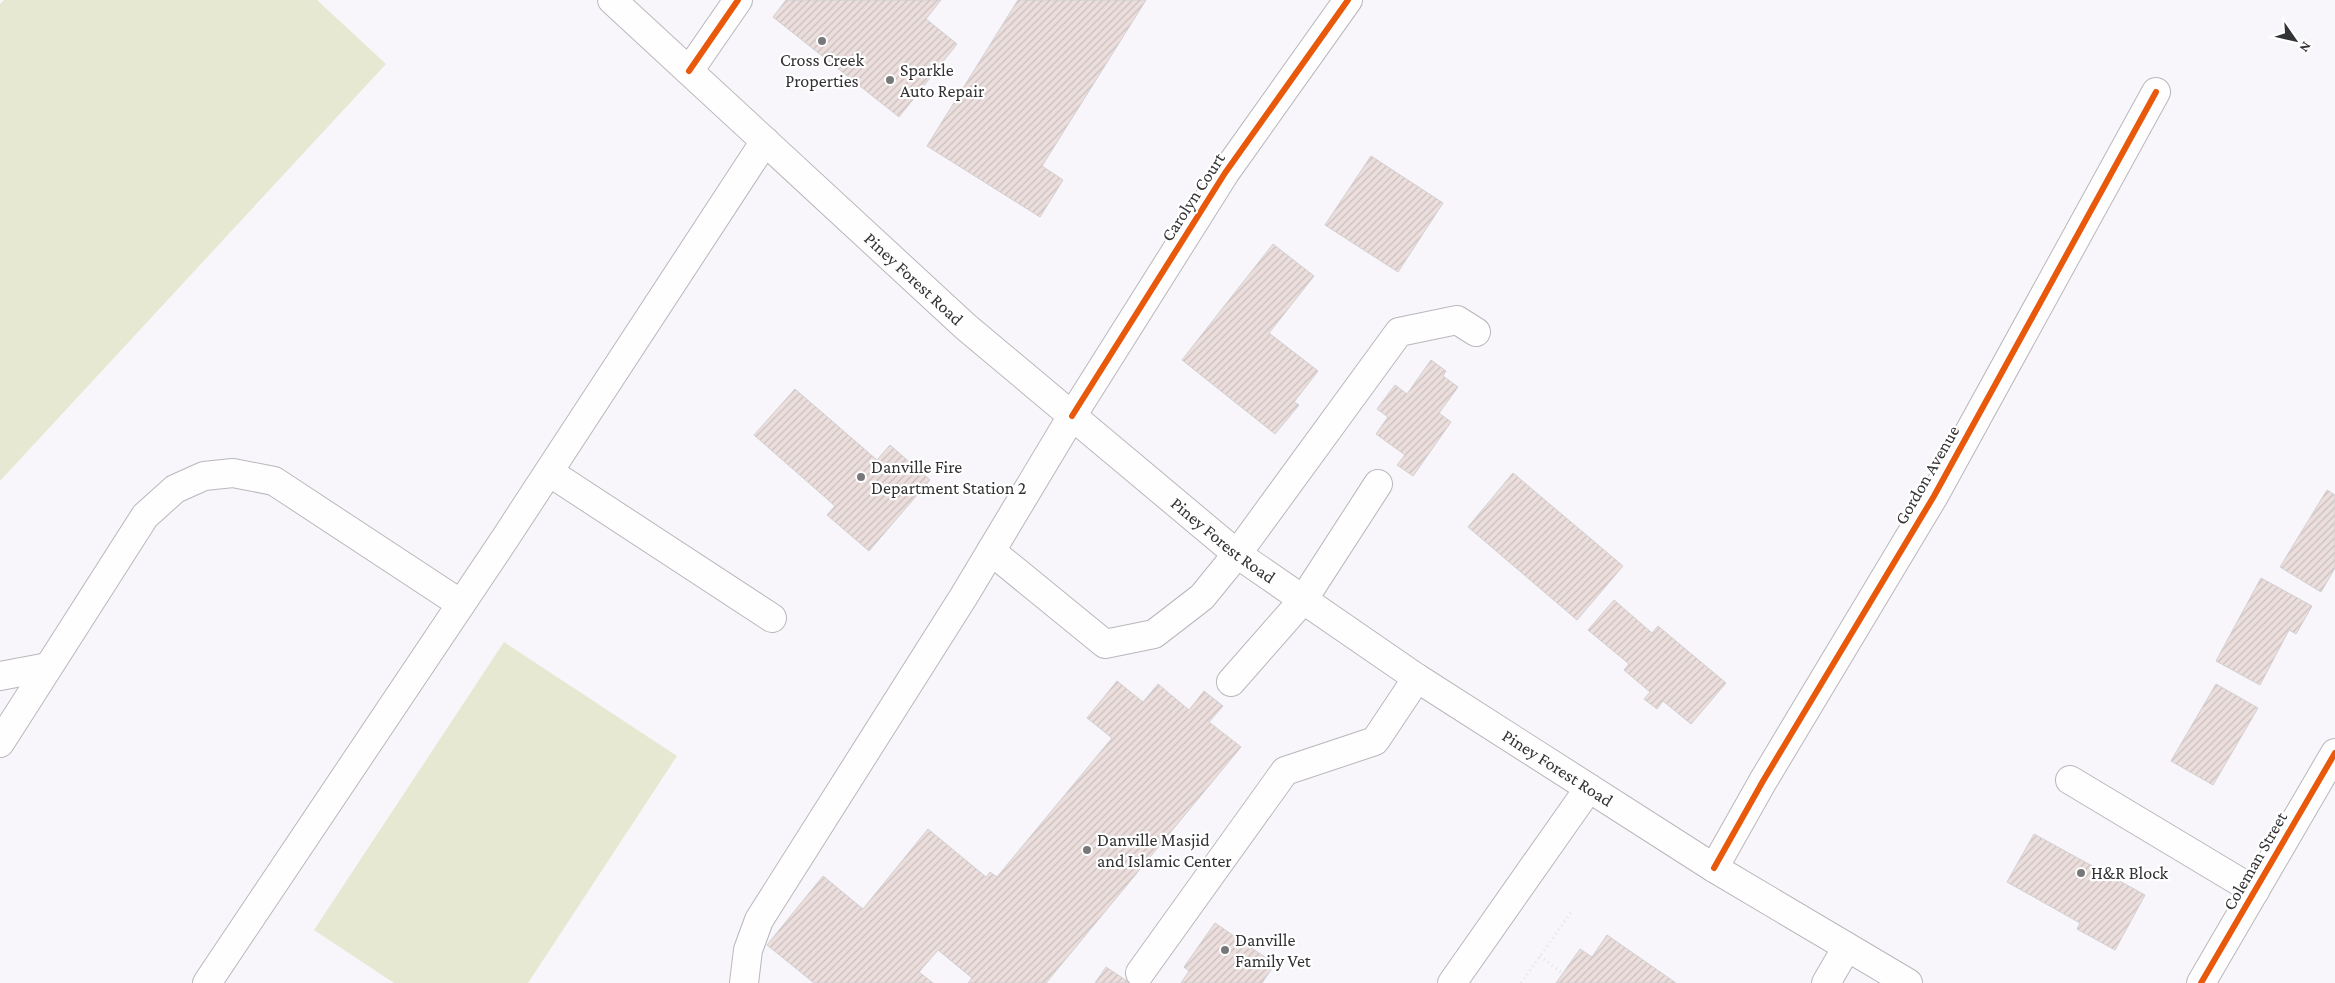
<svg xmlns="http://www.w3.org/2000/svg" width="2335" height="983" viewBox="0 0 2335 983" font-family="'Crimson Pro',serif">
	<defs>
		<pattern id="building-hatch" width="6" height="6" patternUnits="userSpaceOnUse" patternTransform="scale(1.25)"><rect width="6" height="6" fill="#ebdedd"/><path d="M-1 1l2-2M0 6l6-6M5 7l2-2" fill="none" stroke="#cabfbe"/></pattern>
	</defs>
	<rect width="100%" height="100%" fill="#f8f6fb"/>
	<g fill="#e6e8d2">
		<path d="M4 0H317L386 64 0 481V4Z"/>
		<path d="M504 642 677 756 528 983H394L314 930Z"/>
	</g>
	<g fill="url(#building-hatch)" stroke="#d2d0d1">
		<path d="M786 0H941L926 19 957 44 899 117 773 17Z"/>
		<path d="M1018 0H1146L1042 166 1063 180 1040 217 927 146Z"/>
		<path d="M1371 156 1443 203 1398 272 1325 225Z"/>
		<path d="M1273 244 1314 276 1269 333 1318 371 1294 402 1299 405 1275 434 1182 360Z"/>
		<path d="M1431 360 1446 371 1443 376 1458 387 1439 413 1451 422 1413 476 1397 465 1405 455 1376 434 1388 417 1377 409 1395 385 1407 394Z"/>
		<path d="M795 389 877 460 890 445 930 480 869 551 827 515 835 506 754 435Z"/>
		<path d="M1513 473 1623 566 1577 620 1468 527Z"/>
		<path d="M2327 490 2335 495V568L2321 592 2280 567Z"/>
		<path d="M2261 578 2312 606 2296 634 2289 630 2260 685 2216 661Z"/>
		<path d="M1614 600 1652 633 1658 626 1726 683 1691 724 1663 701 1657 709 1644 699 1650 692 1624 670 1629 664 1588 630Z"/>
		<path d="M1117 681 1143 702 1158 684 1189 710 1204 691 1223 706 1209 722 1241 747 1046 983H968L972 978 938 950 919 972 933 983H814L767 945 823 876 863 909 928 829 986 877 990 872 997 877 1112 738 1087 718Z"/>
		<path d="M2216 684 2258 708 2213 785 2171 761Z"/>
		<path d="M2034 834 2145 895 2115 950 2077 929 2080 923 2007 882Z"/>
		<path d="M1215 923 1275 964 1262 983H1181L1189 971 1184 967Z"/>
		<path d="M1607 935 1676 983H1556L1580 949 1592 957Z"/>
		<path d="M1106 967 1130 983H1095Z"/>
	</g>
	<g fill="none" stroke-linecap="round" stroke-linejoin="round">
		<g stroke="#b9b7bb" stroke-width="30">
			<g id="minor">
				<path d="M689 71 738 0"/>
				<path d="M549 472 772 618"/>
				<path d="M991 551 1105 644 1154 634 1202 597 1237 554 1399 332 1457 320 1476 332"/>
				<path d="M0 676 48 667"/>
				<path d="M1231 682 1303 600 1378 484"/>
				<path d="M0 743 145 516 175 489 204 476 233 473 274 481 461 604"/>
				<path d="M2070 780 2255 891"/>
				<path d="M1714 868 1763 781 1934 496 2156 92"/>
				<path d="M1140 973 1285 771 1375 741 1417 678"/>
				<path d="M207 983 506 537 765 141"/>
				<path d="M744 983 748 950 759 920 964 596 1072 416 1225 173 1348 0"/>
				<path d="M1452 983 1589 788"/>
				<path d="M1826 983 1847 947"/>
				<path d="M2201 983 2335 753"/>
			</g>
		</g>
		<g stroke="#b9b7bb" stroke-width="30">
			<g id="major">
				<path id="s1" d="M612 0 966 327 1237 554 1417 678 1714 868 1908 983"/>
			</g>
		</g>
		<g stroke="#e4e3e4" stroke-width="3" stroke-dasharray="1 4" stroke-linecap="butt">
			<path d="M1540 956 1562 973"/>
			<path d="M1521 983 1572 911"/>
		</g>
		<use href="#minor" stroke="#fefefe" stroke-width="28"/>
		<use href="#major" stroke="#fefefe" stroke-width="28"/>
		<g stroke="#fff" stroke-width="9">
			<g id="cycleway">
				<path d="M689 71 738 0"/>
				<path d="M1072 416 1225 173 1348 0"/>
				<path d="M1714 868 1763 781 1934 496 2156 92"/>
				<path d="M2201 983 2335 753"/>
			</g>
		</g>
		<use href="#cycleway" stroke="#e8590c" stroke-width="6"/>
	</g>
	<g fill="#78777a" stroke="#fff" stroke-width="2">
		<circle cx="822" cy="41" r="5"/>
		<circle cx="890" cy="80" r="5"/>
		<circle cx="861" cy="477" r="5"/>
		<circle cx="1087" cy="850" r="5"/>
		<circle cx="2081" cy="873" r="5"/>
		<circle cx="1225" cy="950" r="5"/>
	</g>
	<g text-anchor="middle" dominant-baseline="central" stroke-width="4.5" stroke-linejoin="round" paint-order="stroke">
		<g font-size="18" fill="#333235" stroke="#fff" text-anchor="start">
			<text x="822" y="60" text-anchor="middle">Cross Creek<tspan x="822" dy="21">Properties</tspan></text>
			<text x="900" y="70">Sparkle<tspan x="900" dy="21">Auto Repair</tspan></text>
			<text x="871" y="467">Danville Fire<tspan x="871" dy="21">Department Station 2</tspan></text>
			<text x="1097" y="840">Danville Masjid<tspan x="1097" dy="21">and Islamic Center</tspan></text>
			<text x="2091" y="873">H&amp;R Block</text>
			<text x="1235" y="940">Danville<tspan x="1235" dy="21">Family Vet</tspan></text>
		</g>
		<g font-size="18" fill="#333235" stroke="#fff">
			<text transform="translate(1193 197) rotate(-57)">Carolyn Court</text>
			<text stroke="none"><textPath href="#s1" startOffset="411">Piney Forest Road</textPath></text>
			<text transform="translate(1927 475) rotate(-60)">Gordon Avenue</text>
			<text stroke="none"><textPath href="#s1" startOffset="816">Piney Forest Road</textPath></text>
			<text stroke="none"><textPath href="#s1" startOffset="1221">Piney Forest Road</textPath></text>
			<text transform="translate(2255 861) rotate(-60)">Coleman Street</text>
		</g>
	</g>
	<g transform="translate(2295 40) rotate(124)" stroke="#ffffff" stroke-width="4" paint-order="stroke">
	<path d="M0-4L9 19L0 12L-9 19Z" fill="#333235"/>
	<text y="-8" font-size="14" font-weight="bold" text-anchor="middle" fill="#333235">N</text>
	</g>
</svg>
